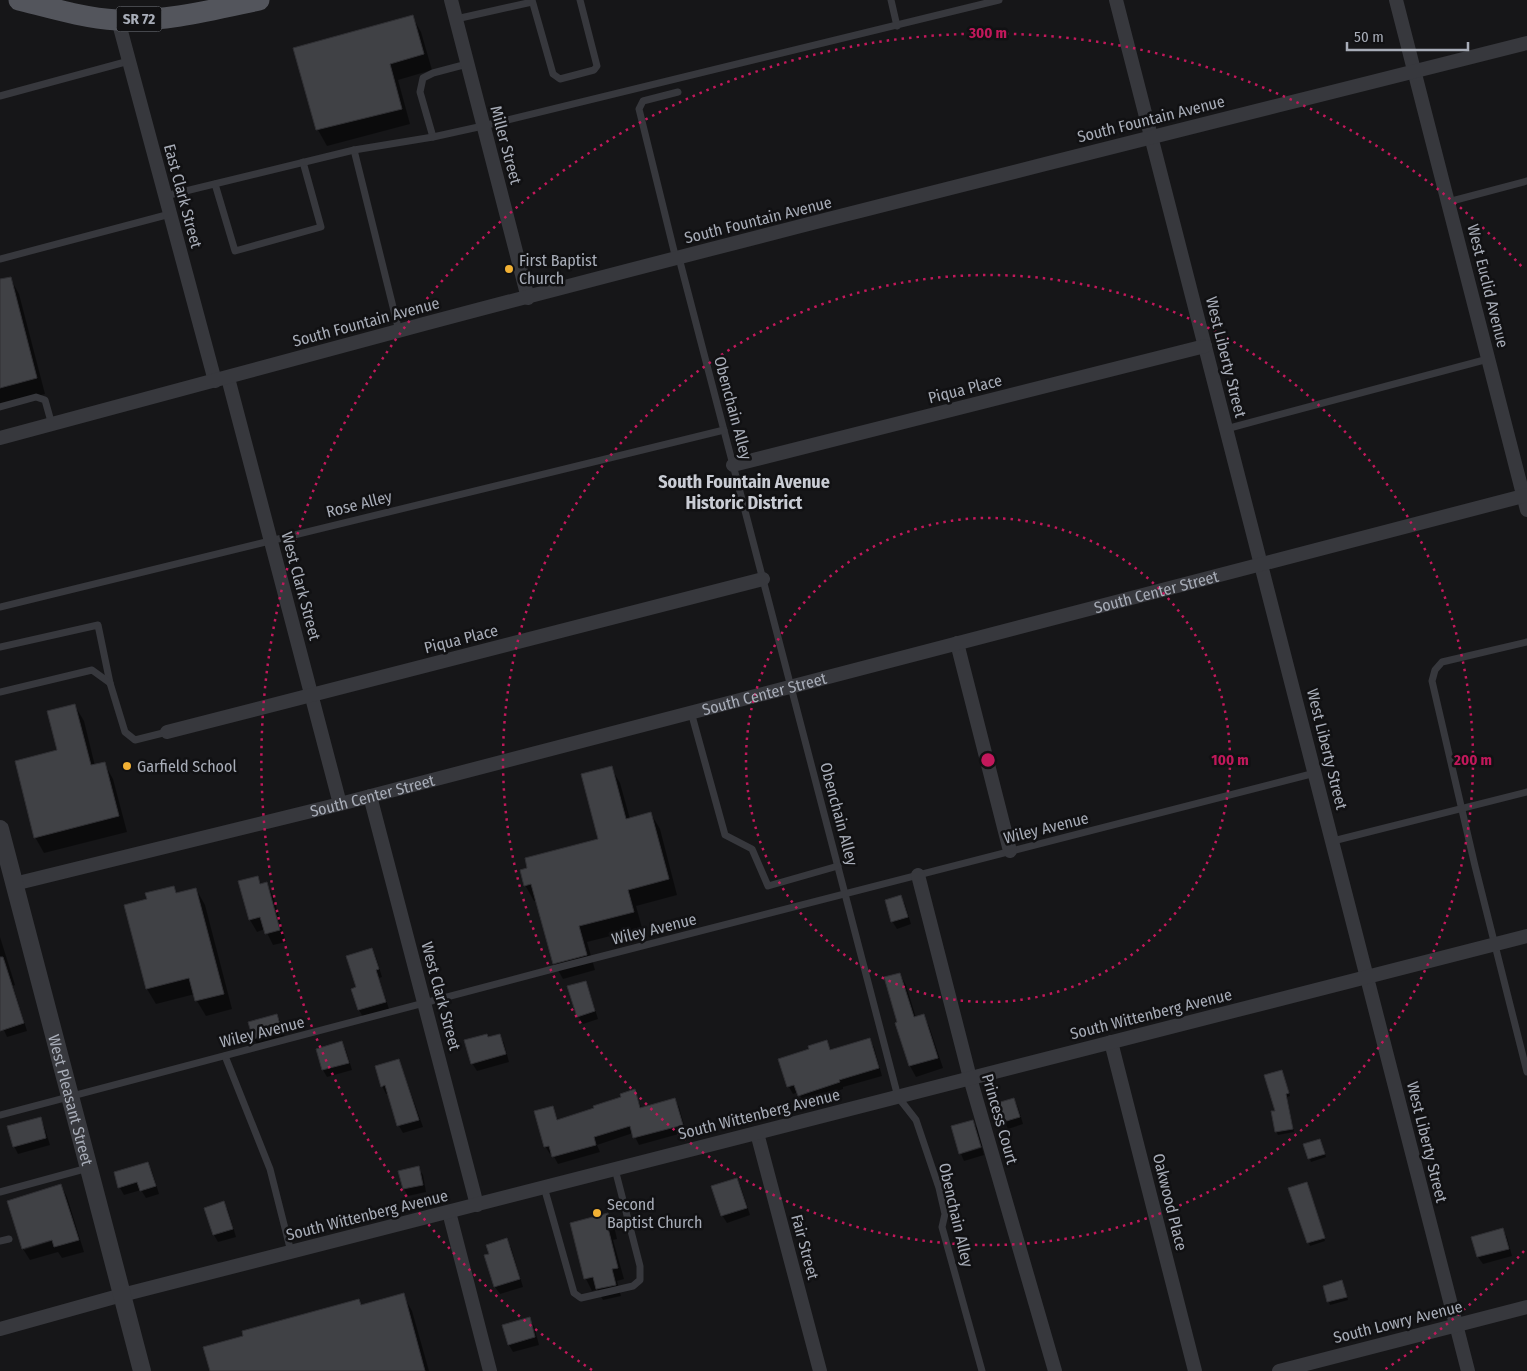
<svg xmlns="http://www.w3.org/2000/svg" width="1527" height="1371" viewBox="0 0 1527 1371" font-family="'Fira Sans Condensed',sans-serif">
	<rect width="100%" height="100%" fill="#161618"/>
	<g fill="#0007" fill-rule="evenodd">
		<path d="M412 16 421 32 432 70 398 80 410 124 327 146 318 130 295 49Z"/>
		<path d="M10 278 19 294 45 394 0 406V281Z"/>
		<path d="M75 706 84 721 95 766 104 763 113 779 127 832 44 853 35 837 58 751Z"/>
		<path d="M611 768 620 783 630 819 651 814 660 829 677 895 636 906 642 928 587 942 595 970 563 979 554 963 537 900 534 901 525 885 600 840Z"/>
		<path d="M257 877 262 885 266 883 273 895 286 942 273 945 265 929 257 932 250 920 239 882Z"/>
		<path d="M174 887 177 894 196 889 205 905 232 1009 206 1016 197 1001 195 994 156 1004 147 989 148 900Z"/>
		<path d="M901 897 905 904 911 924 897 929 892 921Z"/>
		<path d="M0 937 15 985 13 986 27 1031 7 1037 0 1021Z"/>
		<path d="M372 950 376 957 382 977 379 978 389 1009 363 1017 359 1010 353 990 358 988Z"/>
		<path d="M900 974 906 985 916 1018 923 1016 929 1026 943 1068 916 1077 910 1066 897 1024 899 1023Z"/>
		<path d="M585 982 589 990 598 1019 583 1024 578 1016Z"/>
		<path d="M277 1015 281 1022 285 1038 258 1046 254 1039Z"/>
		<path d="M500 1036 504 1043 509 1062 477 1071 472 1063Z"/>
		<path d="M870 1040 874 1047 882 1076 843 1087V1089L804 1103 798 1092 793 1094 789 1087 810 1050 827 1042 831 1051Z"/>
		<path d="M342 1043 346 1050 352 1070 327 1077 323 1070 317 1050Z"/>
		<path d="M398 1061 402 1068 423 1127 403 1133 399 1126 388 1093 386 1094 382 1086Z"/>
		<path d="M1283 1074 1290 1096 1287 1097 1294 1132 1278 1135 1276 1131V1112Z"/>
		<path d="M634 1091 642 1109 675 1100 679 1107 686 1132 639 1145 633 1133 597 1145 600 1152 558 1164 552 1153 550 1154 545 1146 552 1107 558 1120 596 1109Z"/>
		<path d="M1014 1099 1018 1107 1023 1124 1008 1129 1004 1121Z"/>
		<path d="M40 1119 44 1126 50 1145 18 1154 14 1146Z"/>
		<path d="M972 1121 977 1128 982 1146 960 1152Z"/>
		<path d="M1320 1140 1326 1157 1311 1162 1305 1145Z"/>
		<path d="M982 1148 984 1155 964 1161 961 1154Z"/>
		<path d="M147 1163 152 1171 159 1194 146 1198 141 1190 124 1195 120 1188 115 1173Z"/>
		<path d="M418 1168 423 1175 426 1192 408 1196 404 1189 400 1172Z"/>
		<path d="M737 1179 741 1187 750 1215 727 1223 722 1215Z"/>
		<path d="M61 1185 67 1197 84 1252 62 1258 58 1252 30 1260 23 1249 9 1201ZM57 1237 58 1239 24 1250V1247Z"/>
		<path d="M1308 1187 1325 1241 1310 1246 1301 1219Z"/>
		<path d="M224 1203 228 1210 236 1237 218 1242 214 1235Z"/>
		<path d="M607 1214 614 1226 617 1239 613 1240 624 1279 617 1281 621 1296 603 1300 597 1289 592 1291 586 1279 571 1223Z"/>
		<path d="M1503 1230 1507 1237 1512 1256 1483 1264 1478 1257 1473 1238Z"/>
		<path d="M506 1240 511 1247 523 1287 500 1294 495 1287 486 1256 490 1255Z"/>
		<path d="M1342 1282 1348 1300 1330 1305 1324 1287Z"/>
		<path d="M403 1295 412 1311 429 1371H211L362 1306Z"/>
		<path d="M529 1319 534 1326 539 1345 513 1352 509 1345 504 1326Z"/>
	</g>
	<g fill="#404145" stroke="#303034">
		<path d="M413 15 424 54 390 64 402 109 316 130 293 48Z"/>
		<path d="M11 277 37 378 0 388V279Z"/>
		<path d="M75 704 91 765 105 762 119 816 34 838 15 761 57 750 47 711Z"/>
		<path d="M612 766 626 819 651 812 669 879 628 890 634 912 579 926 587 955 553 964 531 884 524 886 520 870 527 868 525 858 598 839 581 774Z"/>
		<path d="M258 876 260 884 267 882 280 930 265 934 260 917 249 920 238 881Z"/>
		<path d="M174 886 176 893 196 888 224 994 195 1001 189 978 146 989 124 905 147 899 145 893Z"/>
		<path d="M901 895 908 917 891 922 885 900Z"/>
		<path d="M372 948 379 969 376 970 386 1002 358 1010 351 989 356 987 346 956Z"/>
		<path d="M0 957H3L24 1023 0 1031Z"/>
		<path d="M900 973 914 1017 924 1014 938 1058 909 1066 895 1023 897 1022 884 977Z"/>
		<path d="M586 981 595 1011 577 1017 567 986Z"/>
		<path d="M277 1014 282 1031 253 1039 248 1022Z"/>
		<path d="M487 1034 488 1037 500 1034 506 1054 471 1064 464 1040Z"/>
		<path d="M870 1038 879 1068 839 1080 840 1082 798 1096 794 1085 787 1087 778 1059 809 1049 808 1046 827 1040 830 1050Z"/>
		<path d="M342 1041 349 1063 322 1070 316 1049Z"/>
		<path d="M399 1059 419 1120 397 1126 385 1085 381 1087 375 1066Z"/>
		<path d="M1282 1070 1289 1093 1286 1094 1293 1129 1275 1132 1271 1111H1275L1264 1075Z"/>
		<path d="M635 1089 640 1108 675 1098 683 1125 633 1138 630 1126 594 1137 596 1145 552 1157 549 1146 544 1147 534 1111 553 1106 557 1120 594 1108 593 1106 621 1097 620 1094Z"/>
		<path d="M1014 1098 1020 1117 1003 1122 997 1103Z"/>
		<path d="M41 1117 46 1138 13 1147 7 1126Z"/>
		<path d="M973 1120 981 1147 959 1154 951 1126Z"/>
		<path d="M1320 1139 1325 1154 1308 1159 1303 1144Z"/>
		<path d="M148 1162 156 1186 140 1191 137 1182 118 1188 114 1172Z"/>
		<path d="M419 1166 423 1185 403 1189 398 1171Z"/>
		<path d="M737 1178 747 1208 721 1216 711 1186Z"/>
		<path d="M1307 1182 1325 1238 1307 1243 1288 1188Z"/>
		<path d="M61 1184 79 1240 54 1247 52 1240 22 1249 7 1201Z"/>
		<path d="M224 1201 233 1229 213 1235 204 1208Z"/>
		<path d="M608 1213 611 1227 608 1228 618 1268 612 1269 616 1285 596 1289 593 1277 584 1279 570 1223Z"/>
		<path d="M1503 1228 1509 1249 1477 1257 1471 1237Z"/>
		<path d="M507 1238 520 1279 494 1287 484 1255 489 1254 486 1245Z"/>
		<path d="M1342 1280 1347 1297 1327 1302 1323 1286Z"/>
		<path d="M404 1293 425 1371H210L203 1347 243 1336 242 1331 359 1299 361 1305Z"/>
		<path d="M530 1317 535 1337 508 1345 502 1325Z"/>
	</g>
	<g fill="none" stroke-linecap="round" stroke-linejoin="round">
		<g stroke="#37383d" stroke-width="7">
			<path d="M532 0 553 74 560 79 594 70 597 66 580 0"/>
			<path d="M891 0 897 26"/>
			<path d="M456 19 532 2"/>
			<path d="M0 96 129 61"/>
			<path d="M433 137 420 92 423 78 433 73 467 64"/>
			<path d="M354 150 399 331"/>
			<path d="M215 184 235 251 321 227 303 162"/>
			<path d="M165 196 354 150 433 137 483 126 999 0"/>
			<path d="M1448 202 1527 181"/>
			<path d="M679 258 898 1097 916 1120 939 1188 945 1214 942 1227 982 1371"/>
			<path d="M0 259 170 214"/>
			<path d="M676 259 639 109 643 101 678 92"/>
			<path d="M0 407 36 397 45 400 52 425"/>
			<path d="M1226 429 1488 359"/>
			<path d="M0 607 724 430"/>
			<path d="M1527 642 1442 662 1435 670 1432 681 1475 866 1527 1072"/>
			<path d="M0 647 98 625 110 683"/>
			<path d="M0 692 92 670 110 683 125 732 135 740 167 732"/>
			<path d="M691 712 725 835 752 849 768 886 838 866"/>
			<path d="M1333 841 1527 792"/>
			<path d="M225 1056 270 1169 291 1252"/>
			<path d="M0 1115 564 966 1315 773"/>
			<path d="M544 1187 574 1293 581 1298 633 1286 640 1280V1266L615 1169"/>
			<path d="M0 1192 88 1168"/>
			<path d="M0 1241 9 1239"/>
		</g>
		<g stroke="#37383d" stroke-width="14">
			<path d="M451 0 528 298"/>
			<path d="M1116 0 1468 1371"/>
			<path d="M1396 0 1527 510"/>
			<path d="M118 20 215 381"/>
			<path d="M228 378 340 804"/>
			<path d="M0 438C133 403 265 366 398 331 773 231 1150 138 1527 43"/>
			<path d="M733 465 1205 346"/>
			<path d="M957 643 1010 851"/>
			<path d="M167 732 763 579"/>
			<path d="M370 796 477 1205"/>
			<path d="M918 875 970 1078 1055 1371"/>
			<path id="s1" d="M14 884 340 804 1527 495"/>
			<path d="M1111 1042 1195 1371"/>
			<path d="M757 1133 820 1371"/>
			<path d="M449 1212 490 1371"/>
			<path d="M0 1329 122 1295 1527 936"/>
			<path d="M1279 1371 1527 1307"/>
		</g>
		<path stroke="#37383d" stroke-width="18" id="s2" d="M0 829 142 1371"/>
		<path stroke="#53555c" stroke-width="21" d="M19 0C51 8 84 18 117 20 166 22 212 10 259 0"/>
	</g>
	<g fill="none" stroke="#c2185b" stroke-width="2.5" stroke-dasharray="2.5 5">
		<circle cx="988" cy="760" r="242"/>
		<circle cx="988" cy="760" r="485"/>
		<path d="M1524 1251A727 727 0 0 1 1384 1370M592 1370A727 727 0 1 1 1524 269"/>
	</g>
	<g fill="#f2b134" stroke="#111113" stroke-width="2">
		<circle cx="509" cy="269" r="5"/>
		<circle cx="127" cy="766" r="5"/>
		<circle cx="597" cy="1213" r="5"/>
	</g>
	<g text-anchor="middle" dominant-baseline="central" stroke-width="5" stroke-linejoin="round" paint-order="stroke">
		<rect fill="#111113" stroke="#7b7e86" stroke-width="1" x="116.5" y="6.5" width="45" height="25" rx="4"/>
		<g font-size="15" font-weight="bold" fill="#a8adb8">
			<text x="139" y="19">SR 72</text>
		</g>
		<g font-size="16" fill="#a8adb8" stroke="#111113">
			<text transform="translate(1151 119) rotate(-14)">South Fountain Avenue</text>
			<text transform="translate(506 145) rotate(75)">Miller Street</text>
			<text transform="translate(183 196) rotate(75)">East Clark Street</text>
			<text transform="translate(758 220) rotate(-14)">South Fountain Avenue</text>
			<text transform="translate(1488 286) rotate(76)">West Euclid Avenue</text>
			<text transform="translate(366 322) rotate(-15)">South Fountain Avenue</text>
			<text transform="translate(1226 357) rotate(76)">West Liberty Street</text>
			<text transform="translate(965 389) rotate(-14)">Piqua Place</text>
			<text transform="translate(733 408) rotate(75)">Obenchain Alley</text>
			<text transform="translate(359 504) rotate(-14)">Rose Alley</text>
			<text transform="translate(301 586) rotate(75)">West Clark Street</text>
			<text stroke="none"><textPath href="#s1" startOffset="1179">South Center Street</textPath></text>
			<text transform="translate(461 639) rotate(-14)">Piqua Place</text>
			<text stroke="none"><textPath href="#s1" startOffset="774">South Center Street</textPath></text>
			<text transform="translate(1327 749) rotate(76)">West Liberty Street</text>
			<text stroke="none"><textPath href="#s1" startOffset="369">South Center Street</textPath></text>
			<text transform="translate(839 814) rotate(75)">Obenchain Alley</text>
			<text transform="translate(1046 828) rotate(-14)">Wiley Avenue</text>
			<text transform="translate(654 929) rotate(-14)">Wiley Avenue</text>
			<text transform="translate(441 996) rotate(75)">West Clark Street</text>
			<text transform="translate(1151 1014) rotate(-14)">South Wittenberg Avenue</text>
			<text transform="translate(262 1032) rotate(-14)">Wiley Avenue</text>
			<text stroke="none"><textPath href="#s2" startOffset="280">West Pleasant Street</textPath></text>
			<text transform="translate(759 1114) rotate(-14)">South Wittenberg Avenue</text>
			<text transform="translate(1000 1119) rotate(74)">Princess Court</text>
			<text transform="translate(1427 1142) rotate(76)">West Liberty Street</text>
			<text transform="translate(1170 1202) rotate(76)">Oakwood Place</text>
			<text transform="translate(367 1215) rotate(-14)">South Wittenberg Avenue</text>
			<text transform="translate(956 1215) rotate(77)">Obenchain Alley</text>
			<text transform="translate(805 1247) rotate(75)">Fair Street</text>
			<text transform="translate(1398 1322) rotate(-14)">South Lowry Avenue</text>
		</g>
		<g font-size="16" fill="#a8adb8" stroke="#111113" text-anchor="start">
			<text x="519" y="260">First Baptist<tspan x="519" dy="18">Church</tspan></text>
			<text x="137" y="766">Garfield School</text>
			<text x="607" y="1204">Second<tspan x="607" dy="18">Baptist Church</tspan></text>
		</g>
		<g font-size="18" font-weight="bold" fill="#c9ccd4" stroke="#111113">
			<text x="744" y="482">South Fountain Avenue<tspan x="744" dy="21">Historic District</tspan></text>
		</g>
	</g>
	<circle cx="988" cy="760" r="8" fill="#c2185b" stroke="#111113" stroke-width="2.5"/>
	<g font-size="15" text-anchor="middle" font-weight="bold" fill="#c2185b" stroke="#111113" stroke-width="5" stroke-linejoin="round" paint-order="stroke">
		<text x="988" y="38">300 m</text>
		<text x="1230" y="765">100 m</text>
		<text x="1473" y="765">200 m</text>
	</g>
	<path d="M1347 42v8h121v-8" fill="none" stroke="#a8adb8" stroke-width="2.5"/>
	<text x="1354" y="42" font-size="15" fill="#a8adb8" stroke="#111113" stroke-width="4" paint-order="stroke">50 m</text>
</svg>
